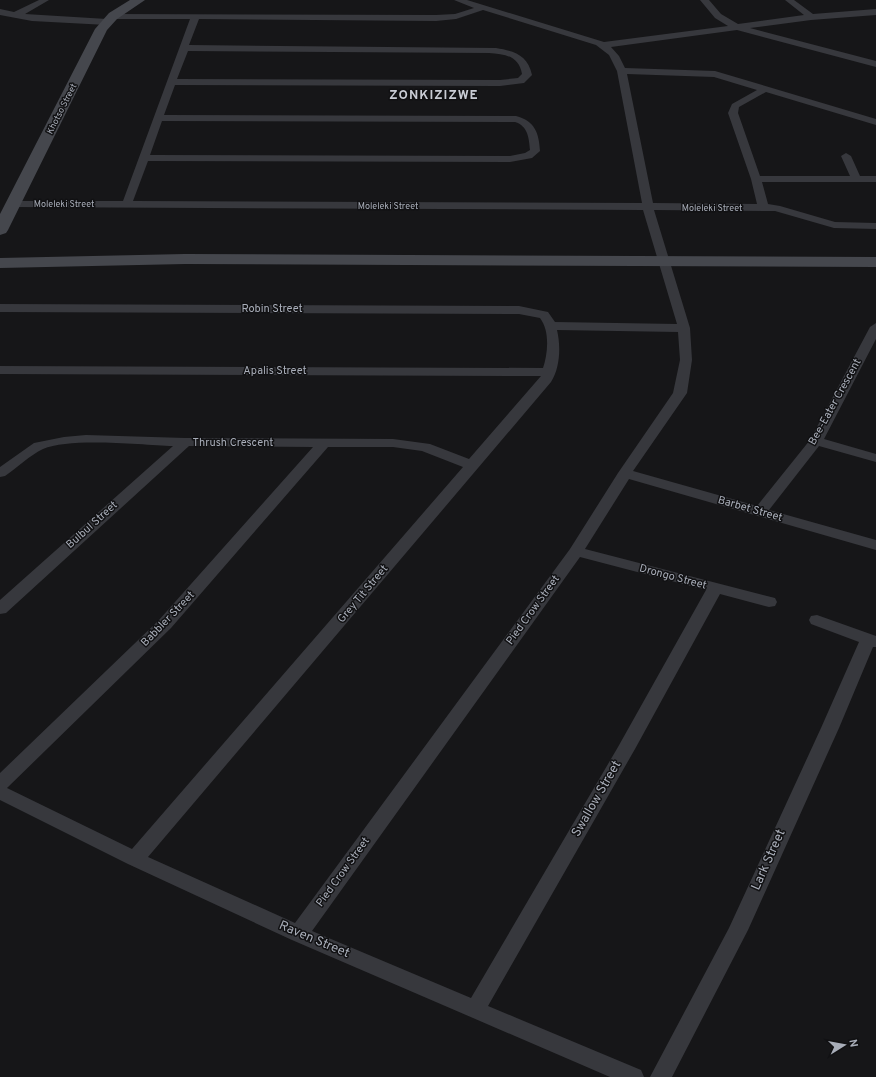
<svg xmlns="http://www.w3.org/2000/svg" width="876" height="1077" viewBox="0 0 876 1077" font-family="Overpass,sans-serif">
	<rect width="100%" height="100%" fill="#161618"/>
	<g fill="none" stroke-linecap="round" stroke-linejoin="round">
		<g fill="#37383d" fill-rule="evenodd">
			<path d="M39 0H49L25 14 107 19 111 22 107 25 32 21 0 15V9L14 12Z"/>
			<path d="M454 0H467L604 42 728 26 715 18 700 0H709L721 14 738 24 804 15 785 0H794L813 14 876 9V15L811 20 750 28 876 61V67L737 30 611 47 619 56 625 68 715 71 876 119V125L766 92 739 107 738 113 760 176H850L841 156 846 153 851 156 860 176H876V182H762L768 204 780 206 835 222 876 223V229L834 228 775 211 654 210 690 328 692 360 687 393 633 471 757 506 810 440 870 327 876 323V339L824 439 876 454V462L819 446 769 510 876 540V550L629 479 585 549 775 598 777 602 775 606 769 607 720 594 635 749 488 1006 641 1070 644 1077H610L292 940 128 864 0 800V773L159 620 313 447 189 446 6 613 0 614V600L173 446C142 445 70 437 43 449 30 455 17 468 5 476L0 477V467L34 443 64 437 86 435 185 438 393 439 430 444 469 459 541 376 0 374V366L543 368C548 353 550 331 540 318L519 314 0 312V304L519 306 548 312 555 322 677 324 643 210 13 207 8 204 13 201H123L190 19H113L109 16 110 14 436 15 455 14 474 8ZM483 10 596 45 609 55 617 71 642 203 133 201 148 161 510 162 532 158 540 151C539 133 535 121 516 116L164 115 175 85 500 86 524 83 532 75C528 55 514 51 496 48L189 45 199 19 436 21 456 19ZM188 51 489 53C505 54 519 56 522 74L518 78 500 80 177 79ZM627 74 714 77 757 90 732 104 728 113 751 179 757 204 653 203ZM162 121 515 122C528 126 529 138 530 150L525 153 510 156 150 155ZM557 330 678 332 680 360 673 393 618 473 570 549 295 923 148 857 551 382C560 368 561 347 557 330ZM328 447H393L422 451 463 467 132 849 7 788 171 628ZM580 557 706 590 618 747 471 998 312 931Z"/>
			<path d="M817 615 876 636V647H873L839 728 748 930 672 1077H650L729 928 821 728 859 642 811 624 809 620 811 616Z"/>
		</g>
		<g fill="#45474d" fill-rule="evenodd">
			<path d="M130 0H145L117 19 107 30 8 230 6 233 0 235V214L95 29 109 13Z"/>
			<path d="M185 254 876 257V267L185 264 0 268V258Z"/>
		</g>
	</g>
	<g text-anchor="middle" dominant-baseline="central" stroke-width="3" stroke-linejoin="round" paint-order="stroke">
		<g font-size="9" fill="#a8adb8" stroke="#111113">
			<text transform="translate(62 109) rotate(-63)">Khotso Street</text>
			<text x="64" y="204">Moleleki Street</text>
			<text x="388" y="206">Moleleki Street</text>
			<text x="712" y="208">Moleleki Street</text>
		</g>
		<g font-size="11" fill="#a8adb8" stroke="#111113">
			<text x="272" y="309">Robin Street</text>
			<text x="275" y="371">Apalis Street</text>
			<text transform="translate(835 402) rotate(-61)">Bee-Eater Crescent</text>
			<text x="233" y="443">Thrush Crescent</text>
			<text transform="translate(750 509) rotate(16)">Barbet Street</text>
			<text transform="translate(92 525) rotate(-42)">Bulbul Street</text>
			<text transform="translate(673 577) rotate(15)">Drongo Street</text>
			<text transform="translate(363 594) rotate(-50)">Grey Tit Street</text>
			<text transform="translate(533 610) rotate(-54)">Pied Crow Street</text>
			<text transform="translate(168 619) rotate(-46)">Babbler Street</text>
			<text transform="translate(343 872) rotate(-54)">Pied Crow Street</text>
		</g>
		<g font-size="13" font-weight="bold" letter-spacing="1" fill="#c9ccd4" stroke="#111113">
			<text x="434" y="96">ZONKIZIZWE</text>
		</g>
		<g font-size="13" fill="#a8adb8" stroke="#111113">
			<text transform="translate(597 799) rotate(-60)">Swallow Street</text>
			<text transform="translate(769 860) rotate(-66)">Lark Street</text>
			<text transform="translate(314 940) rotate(23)">Raven Street</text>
		</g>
	</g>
	<g transform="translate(844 1045) rotate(79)" stroke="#111113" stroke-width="3" paint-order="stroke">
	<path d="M0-3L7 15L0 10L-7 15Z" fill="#a8adb8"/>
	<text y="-6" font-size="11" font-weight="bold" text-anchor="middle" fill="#a8adb8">N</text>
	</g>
</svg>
